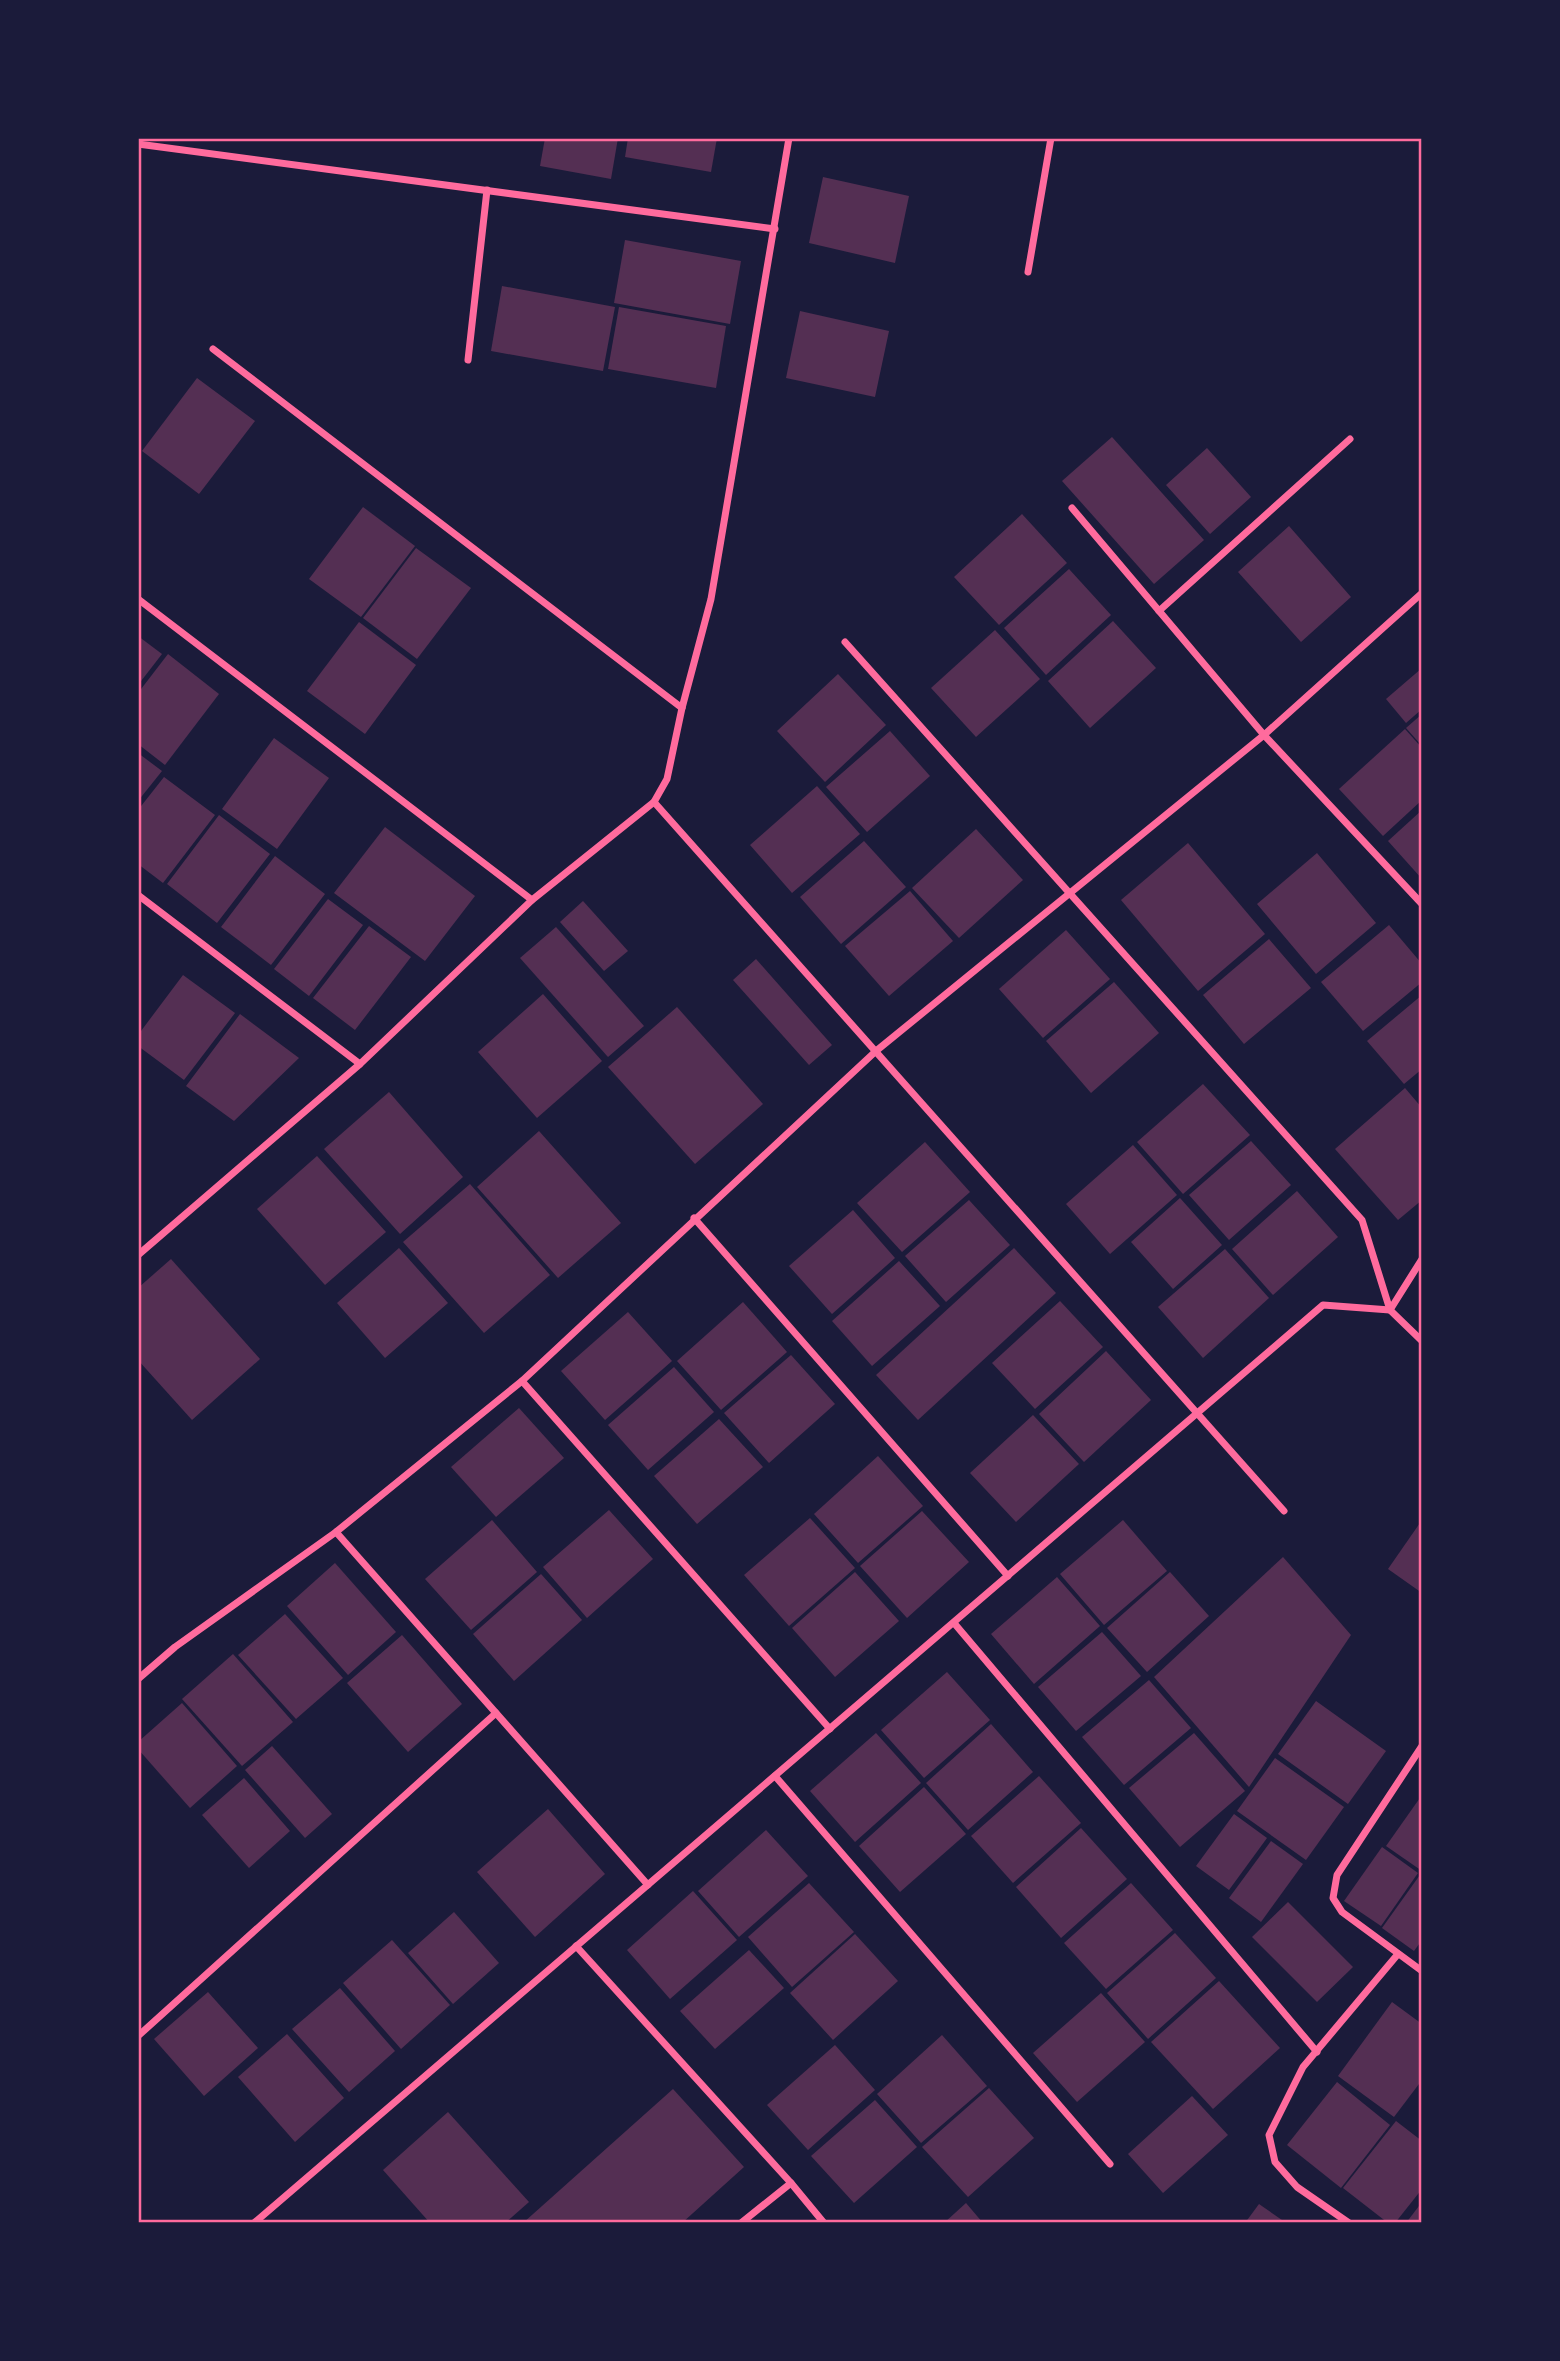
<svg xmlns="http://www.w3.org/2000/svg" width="1560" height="2361" viewBox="0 0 1560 2361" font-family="'PT Sans',sans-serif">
	<rect width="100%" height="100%" fill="#1b1b3a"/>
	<g fill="#542f53">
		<path d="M545 138H618L611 179 540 166Z"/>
		<path d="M628 138H717L711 172 625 157Z"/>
		<path d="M823 177 909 196 895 263 809 243Z"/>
		<path d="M625 240 741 261 730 324 614 303Z"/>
		<path d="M502 286 615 307 603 371 491 351Z"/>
		<path d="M619 307 726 326 716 388 608 369Z"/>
		<path d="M800 311 889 331 875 397 786 378Z"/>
		<path d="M197 378 255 421 199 494 142 451Z"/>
		<path d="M1112 437 1204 540 1154 584 1062 481Z"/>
		<path d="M1207 448 1251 497 1210 534 1166 485Z"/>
		<path d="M363 507 415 546 361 617 309 579Z"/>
		<path d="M1022 514 1067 563 999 625 954 577Z"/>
		<path d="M1289 526 1351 597 1301 642 1238 572Z"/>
		<path d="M416 548 471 588 417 659 363 618Z"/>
		<path d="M1069 569 1111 615 1046 675 1004 628Z"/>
		<path d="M1113 621 1156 668 1090 728 1048 681Z"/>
		<path d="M359 622 416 665 365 734 307 691Z"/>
		<path d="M995 630 1040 679 976 737 931 688Z"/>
		<path d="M138 636 162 654 138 685Z"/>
		<path d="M168 654 219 694 165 765 138 744V693Z"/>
		<path d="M1422 668V709L1406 723 1386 699Z"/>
		<path d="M838 674 886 725 825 782 777 731Z"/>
		<path d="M1422 714V746L1406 728Z"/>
		<path d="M1405 729 1422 748V800L1383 836 1339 789Z"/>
		<path d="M890 731 930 776 867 832 826 787Z"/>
		<path d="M274 738 329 778 277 849 222 809Z"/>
		<path d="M138 753 162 771 138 801Z"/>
		<path d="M164 777 215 815 163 883 138 864V810Z"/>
		<path d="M817 786 860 834 792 893 750 845Z"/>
		<path d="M1422 810V879L1388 841Z"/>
		<path d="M219 815 270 854 217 923 167 884Z"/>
		<path d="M385 827 475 896 425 961 334 893Z"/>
		<path d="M976 829 1023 880 959 938 912 888Z"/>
		<path d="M864 841 906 887 841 944 800 897Z"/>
		<path d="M1188 843 1265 934 1198 991 1121 900Z"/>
		<path d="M1317 853 1376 923 1316 974 1257 904Z"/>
		<path d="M275 856 325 894 271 965 221 927Z"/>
		<path d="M910 891 953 941 889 996 845 946Z"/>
		<path d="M328 899 363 925 309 996 274 969Z"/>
		<path d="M583 901 628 951 604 971 560 922Z"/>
		<path d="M1389 925 1422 964V982L1363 1031 1321 982Z"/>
		<path d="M369 926 411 957 355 1030 313 998Z"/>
		<path d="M556 927 644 1026 608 1057 520 958Z"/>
		<path d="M1066 930 1110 979 1043 1038 999 989Z"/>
		<path d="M1269 939 1311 988 1244 1044 1203 995Z"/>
		<path d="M756 959 832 1045 809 1065 733 980Z"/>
		<path d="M183 975 235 1013 184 1080 138 1046V1035Z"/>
		<path d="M1114 982 1159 1033 1091 1093 1046 1041Z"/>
		<path d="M543 994 602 1061 537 1118 478 1052Z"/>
		<path d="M1422 995V1069L1404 1084 1367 1041Z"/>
		<path d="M677 1007 763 1104 695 1164 608 1067Z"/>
		<path d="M240 1014 299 1058 234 1121 186 1086Z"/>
		<path d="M1203 1084 1250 1135 1183 1194 1137 1142Z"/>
		<path d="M1405 1088 1422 1108V1200L1398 1220 1335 1149Z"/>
		<path d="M389 1092 463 1177 400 1234 324 1149Z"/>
		<path d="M539 1131 621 1223 558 1278 477 1187Z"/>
		<path d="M1251 1141 1291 1185 1229 1240 1189 1195Z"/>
		<path d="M925 1142 970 1192 902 1252 857 1203Z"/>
		<path d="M1133 1145 1177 1195 1110 1254 1066 1204Z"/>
		<path d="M317 1156 386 1232 325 1285 257 1209Z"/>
		<path d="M470 1184 550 1275 484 1333 403 1242Z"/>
		<path d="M1297 1191 1338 1237 1273 1295 1232 1249Z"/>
		<path d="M1180 1198 1222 1245 1173 1289 1131 1242Z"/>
		<path d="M969 1200 1010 1245 946 1302 905 1256Z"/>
		<path d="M853 1210 895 1258 832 1314 789 1266Z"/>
		<path d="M399 1248 448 1303 385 1358 337 1303Z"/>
		<path d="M1014 1248 1056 1293 918 1420 876 1375Z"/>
		<path d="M1225 1249 1269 1298 1203 1358 1158 1307Z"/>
		<path d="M171 1259 260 1359 192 1420 138 1360V1288Z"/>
		<path d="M899 1261 940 1306 872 1366 832 1321Z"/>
		<path d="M1060 1301 1103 1347 1035 1409 992 1363Z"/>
		<path d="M743 1302 787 1352 721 1410 677 1361Z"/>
		<path d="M628 1312 672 1361 605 1420 561 1371Z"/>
		<path d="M1106 1351 1151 1400 1084 1462 1039 1414Z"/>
		<path d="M791 1355 835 1404 769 1463 724 1413Z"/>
		<path d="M674 1367 714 1412 648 1470 608 1425Z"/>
		<path d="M519 1408 564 1458 496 1517 451 1467Z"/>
		<path d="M1033 1415 1079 1464 1016 1522 970 1473Z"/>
		<path d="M719 1419 763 1467 697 1524 654 1476Z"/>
		<path d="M878 1456 923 1506 858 1563 814 1514Z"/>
		<path d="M609 1510 653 1559 587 1618 543 1567Z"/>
		<path d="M922 1511 969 1562 907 1618 860 1566Z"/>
		<path d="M810 1518 855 1568 789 1626 744 1575Z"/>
		<path d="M492 1520 537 1572 471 1630 425 1579Z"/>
		<path d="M1123 1520 1167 1571 1104 1625 1060 1574Z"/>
		<path d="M1422 1520V1593L1388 1569Z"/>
		<path d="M1283 1557 1351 1635 1249 1787 1154 1677Z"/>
		<path d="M335 1563 396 1632 348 1675 287 1606Z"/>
		<path d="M855 1572 899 1621 835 1677 792 1628Z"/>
		<path d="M1170 1572 1209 1616 1147 1672 1107 1628Z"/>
		<path d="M541 1574 582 1620 514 1681 473 1634Z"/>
		<path d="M1057 1577 1100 1626 1034 1684 991 1634Z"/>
		<path d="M285 1614 343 1678 296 1719 238 1655Z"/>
		<path d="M1102 1632 1141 1676 1076 1731 1038 1687Z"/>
		<path d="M402 1635 462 1704 408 1752 347 1683Z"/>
		<path d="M233 1654 293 1722 242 1766 182 1699Z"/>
		<path d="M947 1672 990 1720 924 1778 881 1730Z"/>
		<path d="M1149 1680 1191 1728 1124 1785 1082 1737Z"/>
		<path d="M1316 1701 1386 1751 1348 1804 1278 1754Z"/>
		<path d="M182 1703 237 1766 190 1808 138 1749V1742Z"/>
		<path d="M991 1724 1033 1772 968 1830 926 1783Z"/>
		<path d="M876 1733 921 1783 855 1842 810 1791Z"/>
		<path d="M1194 1733 1245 1791 1180 1847 1129 1788Z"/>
		<path d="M272 1746 332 1814 305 1838 245 1770Z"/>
		<path d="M1275 1758 1344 1807 1306 1860 1237 1811Z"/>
		<path d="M1039 1776 1081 1823 1013 1883 971 1836Z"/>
		<path d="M244 1778 290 1831 249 1868 202 1815Z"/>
		<path d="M924 1787 966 1834 900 1892 859 1846Z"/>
		<path d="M1422 1795V1871L1386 1846Z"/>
		<path d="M548 1809 605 1874 535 1937 477 1872Z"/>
		<path d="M1234 1814 1267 1838 1229 1890 1196 1866Z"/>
		<path d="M1081 1828 1127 1879 1061 1938 1016 1887Z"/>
		<path d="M766 1830 808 1876 739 1937 698 1891Z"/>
		<path d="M1271 1841 1303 1864 1261 1922 1229 1898Z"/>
		<path d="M1382 1847 1418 1873 1381 1926 1344 1901Z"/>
		<path d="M1422 1872V1940L1414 1951 1382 1928Z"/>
		<path d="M809 1883 854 1932 792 1987 748 1937Z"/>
		<path d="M1131 1883 1173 1930 1106 1989 1064 1943Z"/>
		<path d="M693 1891 737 1940 670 1999 627 1950Z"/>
		<path d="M1288 1902 1353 1967 1317 2002 1252 1937Z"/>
		<path d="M454 1912 499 1963 453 2004 408 1953Z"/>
		<path d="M1175 1933 1216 1978 1148 2039 1107 1993Z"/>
		<path d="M855 1934 898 1981 833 2040 790 1993Z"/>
		<path d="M392 1940 450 2005 401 2049 343 1983Z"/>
		<path d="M749 1950 784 1988 715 2049 680 2011Z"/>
		<path d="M1219 1981 1280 2048 1213 2109 1151 2042Z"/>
		<path d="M340 1988 395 2051 349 2092 292 2029Z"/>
		<path d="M208 1992 258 2048 204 2096 154 2039Z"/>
		<path d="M1101 1993 1145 2042 1077 2102 1033 2053Z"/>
		<path d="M1392 2002 1422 2024V2080L1394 2117 1338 2076Z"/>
		<path d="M287 2034 344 2098 295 2142 238 2077Z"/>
		<path d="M942 2035 987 2086 921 2143 877 2094Z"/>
		<path d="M835 2045 875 2090 808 2150 767 2105Z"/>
		<path d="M1337 2082 1390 2125 1341 2188 1287 2145Z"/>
		<path d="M989 2088 1034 2138 968 2197 922 2147Z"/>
		<path d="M673 2089 744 2167 682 2223H523Z"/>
		<path d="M1192 2096 1228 2135 1163 2193 1128 2154Z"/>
		<path d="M875 2100 917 2147 854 2203 811 2156Z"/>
		<path d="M448 2112 529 2202 505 2223H430L383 2170Z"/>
		<path d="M1396 2121 1422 2141V2189L1395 2223H1388L1343 2188Z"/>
		<path d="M1422 2202V2223H1406Z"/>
		<path d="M966 2203 983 2223H944Z"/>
		<path d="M1259 2204 1282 2220 1280 2223H1245Z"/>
	</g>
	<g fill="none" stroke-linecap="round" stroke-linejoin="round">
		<g stroke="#ff6b9d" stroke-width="7">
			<path d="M138 144 775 229"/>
			<path d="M1028 272 1051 138"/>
			<path d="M213 349 682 708"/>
			<path d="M468 360 487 190"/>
			<path d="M1072 508 1264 735 1422 904"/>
			<path d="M138 599 532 900"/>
			<path d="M1159 611 1350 439"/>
			<path d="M845 642 1362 1220 1390 1310"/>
			<path d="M654 802 1284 1511"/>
			<path d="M138 895 360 1064"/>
			<path d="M694 1218 1008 1576"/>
			<path d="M138 1255 360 1064 532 900 654 802 667 779 682 708 711 599 789 138"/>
			<path d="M1390 1310 1422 1259"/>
			<path d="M522 1381 830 1729"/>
			<path d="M336 1532 648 1885"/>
			<path d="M954 1623 1317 2052"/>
			<path d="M138 1679 175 1647 336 1532 522 1381 876 1051 1264 735 1422 593"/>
			<path d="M1422 1746 1337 1875 1333 1898 1342 1912 1422 1971"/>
			<path d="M775 1776 1110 2164"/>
			<path d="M576 1946 791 2183 741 2223"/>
			<path d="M138 2036 496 1713"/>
			<path d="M791 2183 824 2223"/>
			<path d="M254 2223 1323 1305 1390 1310 1422 1341"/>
			<path d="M1349 2223 1297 2187 1275 2162 1269 2135 1303 2067 1398 1954"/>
		</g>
	</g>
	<rect width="1560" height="2361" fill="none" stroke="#1b1b3a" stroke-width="280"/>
	<rect x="140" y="140" width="1280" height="2081" fill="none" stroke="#ff6b9d" stroke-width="2.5"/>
</svg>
